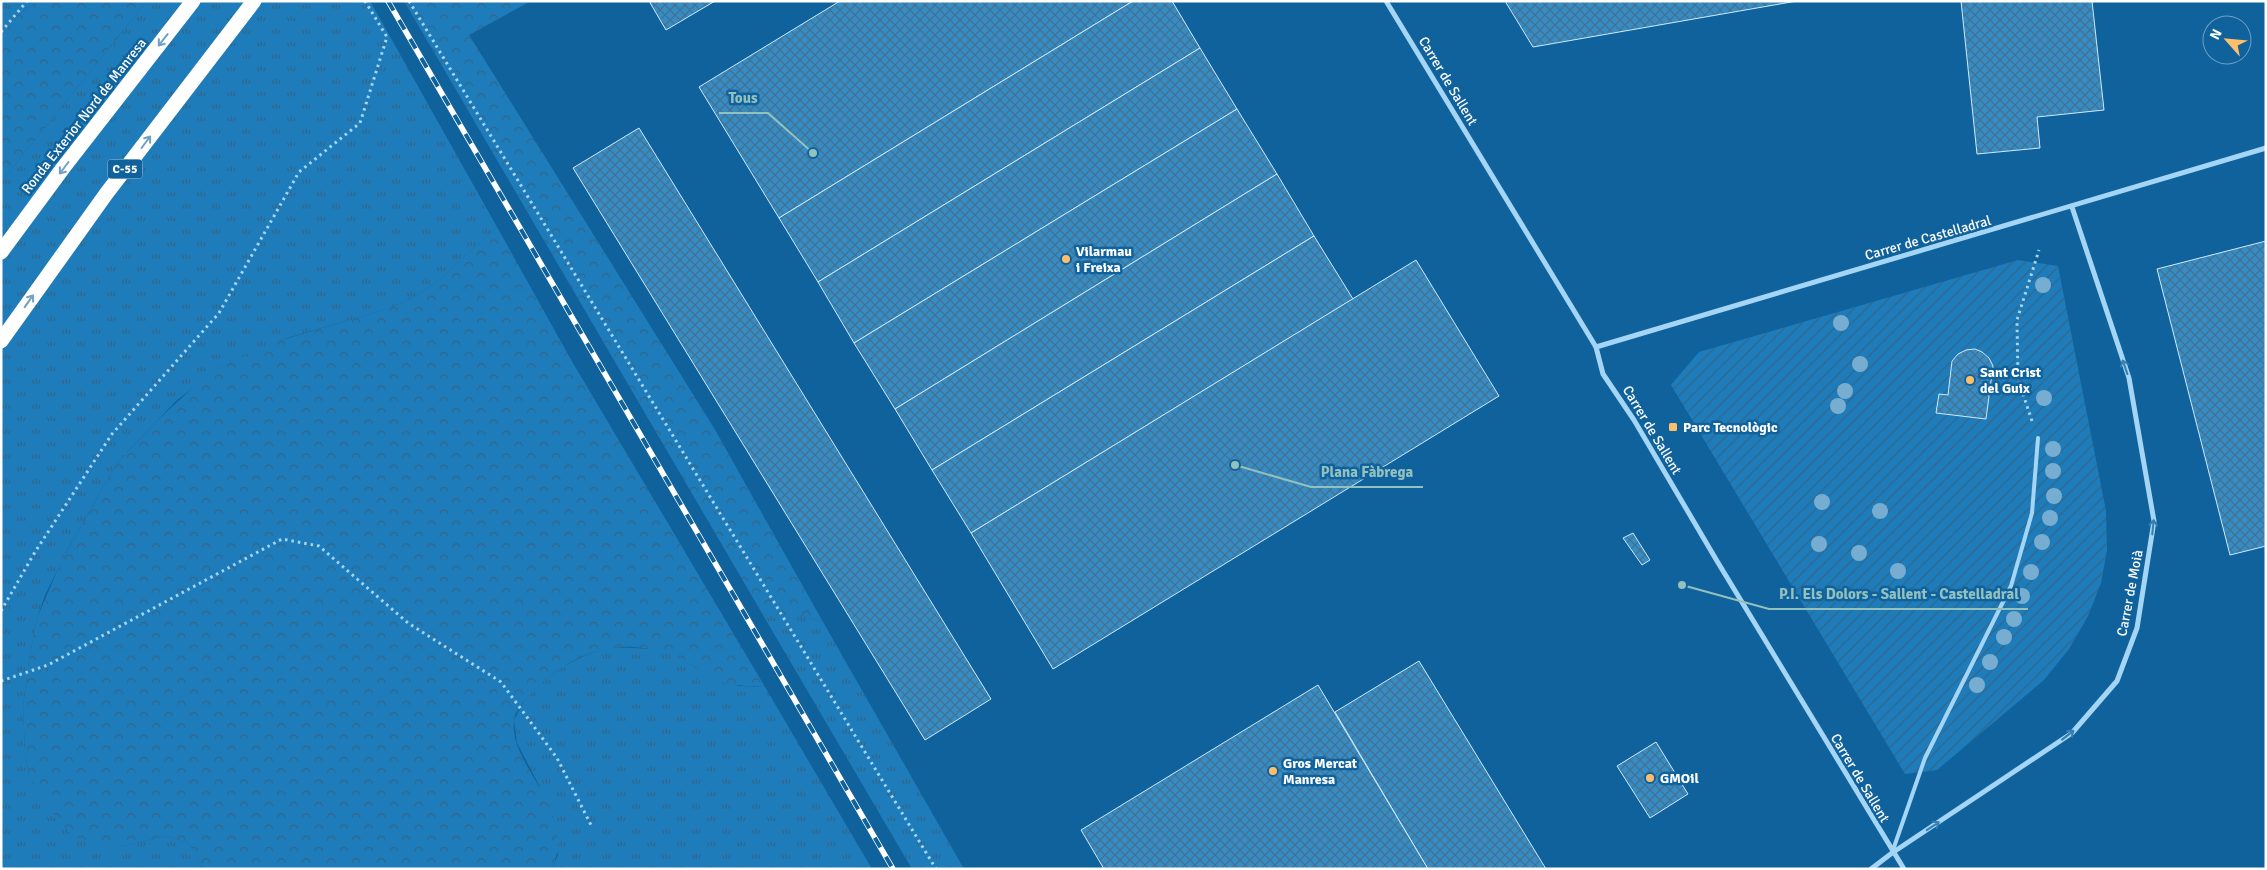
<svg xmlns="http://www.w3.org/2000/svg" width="2267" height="870" viewBox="0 0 2267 870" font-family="Signika,sans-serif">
	<defs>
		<pattern id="grass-tufts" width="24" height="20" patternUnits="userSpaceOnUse" patternTransform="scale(1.25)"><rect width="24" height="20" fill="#1e7cba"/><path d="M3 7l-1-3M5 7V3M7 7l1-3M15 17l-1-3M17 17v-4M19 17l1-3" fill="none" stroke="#368"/></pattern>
		<pattern id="forest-crowns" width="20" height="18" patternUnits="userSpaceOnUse" patternTransform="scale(1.25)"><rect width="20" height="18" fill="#1e7cba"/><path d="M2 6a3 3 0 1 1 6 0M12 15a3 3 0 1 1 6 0" fill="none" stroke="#368"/></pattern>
		<pattern id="garden-furrows" width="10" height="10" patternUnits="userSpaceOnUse" patternTransform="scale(1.25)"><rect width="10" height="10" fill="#1e7cba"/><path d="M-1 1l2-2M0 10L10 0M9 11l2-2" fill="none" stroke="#368"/></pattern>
		<pattern id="building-cross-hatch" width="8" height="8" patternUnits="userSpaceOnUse" patternTransform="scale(1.25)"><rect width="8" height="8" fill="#388cc4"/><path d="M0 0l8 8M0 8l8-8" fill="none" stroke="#407294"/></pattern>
	</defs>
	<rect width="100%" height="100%" fill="#10629d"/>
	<g fill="url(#grass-tufts)">
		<path d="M1 1H39L1 26Z"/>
		<path d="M147 1H370L497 227 441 278 422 292 401 303 380 311 287 338 221 367 177 400 117 463 67 551 45 595 37 618 30 654 23 706 25 752 29 776 119 847 166 836 188 842 205 869H1V182Z"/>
		<path d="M763 615H800L823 622 964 869H912Z"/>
		<path d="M608 647 656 649 678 657 716 680 740 686 765 687 872 869H552L558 855 539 785 517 743 514 720 526 698 543 681 562 667 584 656Z"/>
	</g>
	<g fill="url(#forest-crowns)">
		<path d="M39 1H147L1 182V26Z"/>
		<path d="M404 1H531L469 35 714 428 823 622 800 615H763Z"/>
		<path d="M497 227 570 358 765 687C748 686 731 686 716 680 708 677 700 671 693 666 674 655 655 648 633 647 605 645 578 656 555 672 543 681 517 704 514 720 508 767 579 809 552 869H205L188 842 166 836 119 847 94 846 73 836 58 820 29 776 25 752 23 706 30 654 37 618 61 562 117 463 159 419 199 382 221 367 275 342 380 311 401 303 422 292 441 278Z"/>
	</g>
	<path fill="url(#garden-furrows)" d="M2018 260 2058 266 2106 511 2107 550 2101 583 2088 616 2069 649 2044 680 1937 770 1905 774 1671 385 1699 352Z"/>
	<g fill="url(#building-cross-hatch)" stroke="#cdebfe">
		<path d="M649 1H715L666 30Z"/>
		<path d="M840 1H1133L779 218 699 87Z"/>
		<path d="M1133 1H1172L1200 48 818 282 779 218Z"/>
		<path d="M1505 1H1797L1533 47Z"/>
		<path d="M1961 1H2092L2104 110 2037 117 2040 148 1977 154Z"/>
		<path d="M1200 48 1237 109 854 343 818 282Z"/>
		<path d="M1237 109 1277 174 895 409 854 343Z"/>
		<path d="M639 128 991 699 925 740 573 168Z"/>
		<path d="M1277 174 1314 236 932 470 895 409Z"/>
		<path d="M1314 236 1353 299 971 533 932 470Z"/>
		<path d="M2266 241V546L2230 555 2157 269Z"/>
		<path d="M1416 260 1499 396 1053 669 971 533Z"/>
		<path d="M1975 349 1982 352 1989 358 1993 366 1986 419 1936 413 1939 394 1948 395 1952 361 1958 354 1966 350Z"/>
		<path d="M1633 533 1650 560 1642 565 1623 538Z"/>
		<path d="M1419 661 1546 869H1428L1335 712Z"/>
		<path d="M1318 685 1428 869H1104L1081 830Z"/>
		<path d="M1656 742 1688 794 1650 818 1617 766Z"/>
	</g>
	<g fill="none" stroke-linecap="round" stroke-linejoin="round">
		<g stroke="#a5d5f5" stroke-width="3" stroke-dasharray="2.5 4" stroke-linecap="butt">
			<path d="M409 1 936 869"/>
			<path d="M1 32 27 1"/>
			<path d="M2032 421 2018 379 2017 320 2039 250"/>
			<path d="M1 611 35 552 112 434 219 313 299 172 360 123 387 37 365 1"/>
			<path d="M1 681 48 665 282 539 319 546 408 623 501 682 557 758 591 825"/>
		</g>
		<path stroke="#a5d5f5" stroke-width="4" d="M1893 850 1925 758 2011 586 2032 513 2038 438"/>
		<g stroke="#a5d5f5" stroke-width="5">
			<path d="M1386 1 1596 347 1603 374 1634 420 1717 561 1904 869"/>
			<path d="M1596 347 2266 148"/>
			<path d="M1871 869 1892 853 2072 733 2117 681 2137 628 2154 521 2129 378 2072 207"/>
		</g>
		<g stroke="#fff" stroke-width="15">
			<path d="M1 252 63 168 193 1"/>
			<path d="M1 341 106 194 254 1"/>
		</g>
		<g stroke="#fff" stroke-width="5.5">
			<path id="rail" d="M388 1 893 869"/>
		</g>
		<use href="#rail" stroke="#10629d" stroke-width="4" stroke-dasharray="11" stroke-linecap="butt"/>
	</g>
	<g fill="#78add2">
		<circle cx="2043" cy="285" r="8"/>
		<circle cx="1841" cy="323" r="8"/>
		<circle cx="1860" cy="364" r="8"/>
		<circle cx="1845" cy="391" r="8"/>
		<circle cx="2044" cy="398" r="8"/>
		<circle cx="1838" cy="406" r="8"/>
		<circle cx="2053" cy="449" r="8"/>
		<circle cx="2053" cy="471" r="8"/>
		<circle cx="2054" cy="496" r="8"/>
		<circle cx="1822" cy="502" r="8"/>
		<circle cx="1880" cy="511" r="8"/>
		<circle cx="2050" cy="518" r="8"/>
		<circle cx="2042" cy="542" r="8"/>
		<circle cx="1819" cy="544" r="8"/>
		<circle cx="1859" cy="553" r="8"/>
		<circle cx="1898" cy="571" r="8"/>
		<circle cx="2031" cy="572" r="8"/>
		<circle cx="2022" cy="596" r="8"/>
		<circle cx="2014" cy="619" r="8"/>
		<circle cx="2004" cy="637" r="8"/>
		<circle cx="1990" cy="662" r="8"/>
		<circle cx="1977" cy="685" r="8"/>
	</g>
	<defs><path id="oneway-shaft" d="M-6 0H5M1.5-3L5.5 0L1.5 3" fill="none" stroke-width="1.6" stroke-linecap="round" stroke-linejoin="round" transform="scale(1.25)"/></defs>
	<g stroke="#70a1c4">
		<use href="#oneway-shaft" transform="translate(163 40) rotate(128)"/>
		<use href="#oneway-shaft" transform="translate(146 142) rotate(-53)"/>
		<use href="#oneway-shaft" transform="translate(64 168) rotate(127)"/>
		<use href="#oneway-shaft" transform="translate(29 301) rotate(-55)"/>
	</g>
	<g stroke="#357fb3">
		<use href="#oneway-shaft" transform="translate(2125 367) rotate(-109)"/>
		<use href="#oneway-shaft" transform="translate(2153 527) rotate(-84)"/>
		<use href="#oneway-shaft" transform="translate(2068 735) rotate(-38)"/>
		<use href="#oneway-shaft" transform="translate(1933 826) rotate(-33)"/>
	</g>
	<g fill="#ffbe69" stroke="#10629d" stroke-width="2">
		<circle cx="1066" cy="259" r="5"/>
		<circle cx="1970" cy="380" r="5"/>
		<rect x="1668" y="422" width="10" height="10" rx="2.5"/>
		<circle cx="1273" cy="771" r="5"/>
		<circle cx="1650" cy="778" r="5"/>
	</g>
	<g text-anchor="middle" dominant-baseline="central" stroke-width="5" stroke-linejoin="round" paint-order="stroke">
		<rect fill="#10629d" stroke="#b7d0e2" stroke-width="1" x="107.5" y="159.5" width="35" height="19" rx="4"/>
		<g font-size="12" font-weight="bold" fill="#fff">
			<text x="125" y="169">C-55</text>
		</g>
		<g font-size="14" fill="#fff" stroke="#10629d">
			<text transform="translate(1448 81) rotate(59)">Carrer de Sallent</text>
			<text transform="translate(84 116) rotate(-52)">Ronda Exterior Nord de Manresa</text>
			<text transform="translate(1928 238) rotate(-16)">Carrer de Castelladral</text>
			<text transform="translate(1652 430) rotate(59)">Carrer de Sallent</text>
			<text transform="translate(2130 593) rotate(-79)">Carrer de Moià</text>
			<text transform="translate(1860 778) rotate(59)">Carrer de Sallent</text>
		</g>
		<g font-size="14" font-weight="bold" fill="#fff" stroke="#10629d" text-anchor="start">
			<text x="1076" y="251">Vilarmau<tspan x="1076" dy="16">i Freixa</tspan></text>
			<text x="1980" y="372">Sant Crist<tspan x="1980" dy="16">del Guix</tspan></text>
			<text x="1683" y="427">Parc Tecnològic</text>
			<text x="1283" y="763">Gros Mercat<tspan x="1283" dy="16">Manresa</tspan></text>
			<text x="1660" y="778">GMOil</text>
		</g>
	</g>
	<path fill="none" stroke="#93c1be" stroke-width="2" d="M813 153L768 113H719M1235 465L1311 487H1423M1682 585L1769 609H2028"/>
	<g fill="#93c1be" stroke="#10629d" stroke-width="2">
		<circle cx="813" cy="153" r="5"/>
		<circle cx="1235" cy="465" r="5"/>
		<circle cx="1682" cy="585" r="5"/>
	</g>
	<g font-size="15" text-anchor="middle" font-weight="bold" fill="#93c1be" stroke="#10629d" stroke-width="5" stroke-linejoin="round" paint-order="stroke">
		<text x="743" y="103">Tous</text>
		<text x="1367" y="477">Plana Fàbrega</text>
		<text x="1899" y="599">P.I. Els Dolors - Sallent - Castelladral</text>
	</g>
	<rect width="2267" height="870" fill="none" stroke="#ffffff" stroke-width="5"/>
	<g transform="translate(2227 40) rotate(297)"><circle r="24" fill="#10629d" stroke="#70a1c4"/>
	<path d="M0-4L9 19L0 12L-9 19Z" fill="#ffbe69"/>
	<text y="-8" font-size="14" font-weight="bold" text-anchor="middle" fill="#ffffff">N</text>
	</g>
</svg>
